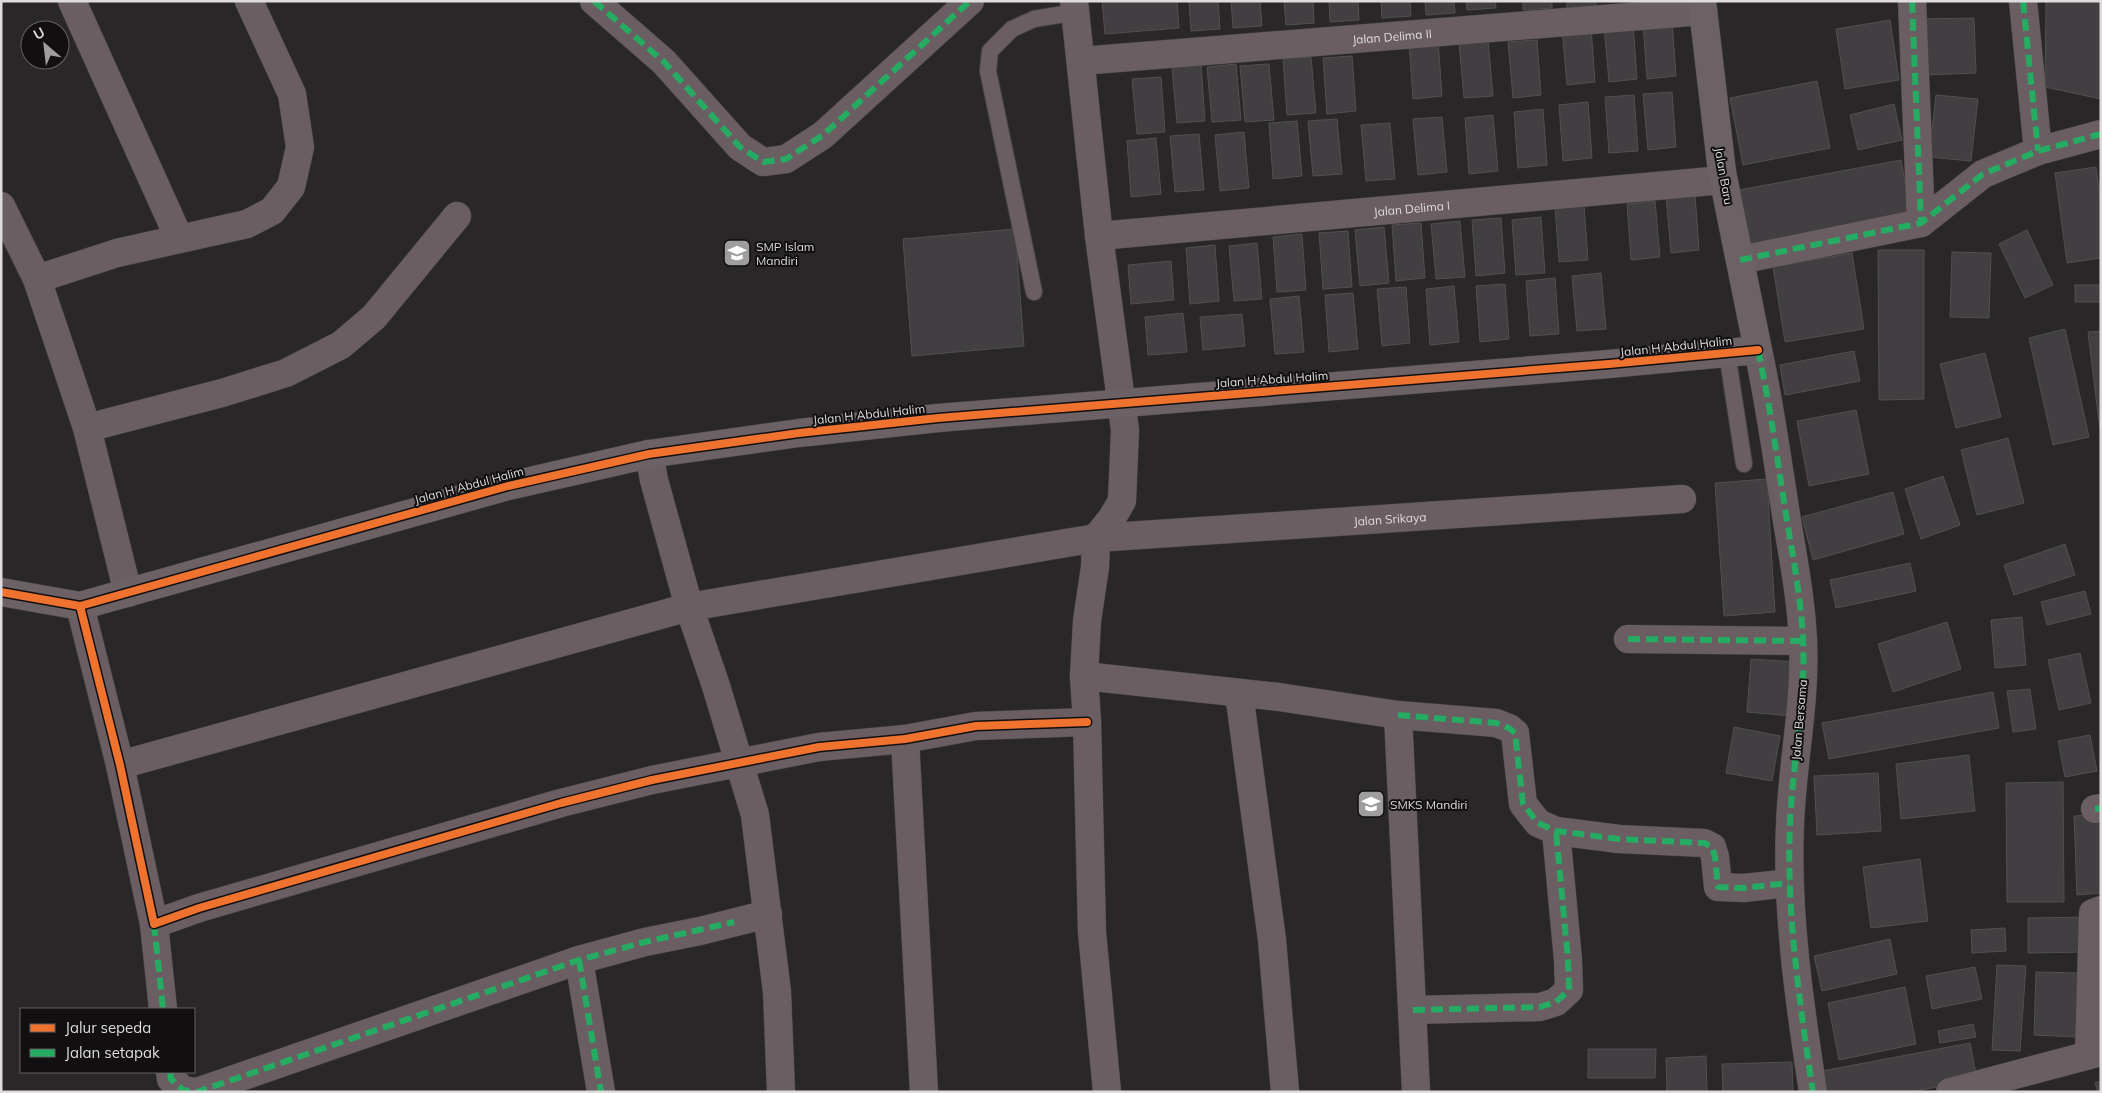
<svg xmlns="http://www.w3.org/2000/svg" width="2102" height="1093" viewBox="0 0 2102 1093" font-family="Mulish,sans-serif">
	<rect width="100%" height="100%" fill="#292728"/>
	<g fill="#413f41" stroke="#514f50">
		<path d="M1102 1H1177L1179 28 1105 34Z"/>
		<path d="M1189 1H1218L1220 29 1191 31Z"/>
		<path d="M1231 1H1260L1262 26 1233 28Z"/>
		<path d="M1284 1H1313L1314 23 1286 25Z"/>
		<path d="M1329 1H1358L1359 20 1330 22Z"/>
		<path d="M1381 1H1410L1411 16 1382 18Z"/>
		<path d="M1425 1H1454L1455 13 1426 15Z"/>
		<path d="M1466 1H1495L1496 8 1467 10Z"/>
		<path d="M1523 1H1552V8L1523 10Z"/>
		<path d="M1567 1H1596V6L1567 9Z"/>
		<path d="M2046 1H2101V99L2045 87Z"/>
		<path d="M1974 18 1976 73 1924 75 1922 19Z"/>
		<path d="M1672 20 1676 76 1647 79 1643 23Z"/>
		<path d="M1890 20 1899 80 1845 89 1836 29Z"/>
		<path d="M1633 23 1637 79 1609 82 1604 26Z"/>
		<path d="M1591 27 1595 82 1567 85 1562 29Z"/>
		<path d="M1438 40 1442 96 1413 99 1409 43Z"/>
		<path d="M1488 40 1493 96 1464 98 1459 43Z"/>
		<path d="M1537 40 1541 95 1513 98 1508 42Z"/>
		<path d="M1352 56 1356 111 1327 114 1323 58Z"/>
		<path d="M1311 57 1316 113 1287 115 1283 59Z"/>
		<path d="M1236 64 1241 120 1212 122 1207 67Z"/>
		<path d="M1269 64 1274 120 1245 122 1240 66Z"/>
		<path d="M1201 65 1205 121 1177 123 1172 68Z"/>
		<path d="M1161 77 1165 132 1137 134 1132 79Z"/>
		<path d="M1817 81 1830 148 1743 165 1730 98Z"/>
		<path d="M1672 92 1676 147 1648 150 1643 94Z"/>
		<path d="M1634 95 1638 151 1609 153 1605 97Z"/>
		<path d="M1936 95 1978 99 1971 161 1929 157Z"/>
		<path d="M1588 102 1592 158 1563 161 1559 105Z"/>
		<path d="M1894 104 1902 140 1858 150 1850 115Z"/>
		<path d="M1543 109 1547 165 1518 168 1514 112Z"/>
		<path d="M1493 115 1498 171 1469 174 1465 118Z"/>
		<path d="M1442 117 1447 172 1418 175 1413 119Z"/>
		<path d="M1337 119 1342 174 1313 176 1308 121Z"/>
		<path d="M1297 121 1302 176 1273 179 1269 123Z"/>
		<path d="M1390 123 1395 179 1366 181 1361 125Z"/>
		<path d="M1244 132 1249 188 1220 191 1215 135Z"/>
		<path d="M1199 134 1204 190 1175 192 1170 136Z"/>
		<path d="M1156 138 1161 194 1131 197 1127 141Z"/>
		<path d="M1901 160 1912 219 1750 249 1739 190Z"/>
		<path d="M2096 167 2101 206V258L2067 263 2055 173Z"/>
		<path d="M1695 194 1699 250 1671 253 1666 196Z"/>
		<path d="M1655 201 1660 257 1631 260 1627 204Z"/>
		<path d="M1584 204 1588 260 1559 262 1555 206Z"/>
		<path d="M1541 217 1545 273 1516 275 1512 220Z"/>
		<path d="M1501 218 1505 273 1476 276 1472 220Z"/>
		<path d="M1460 221 1465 277 1436 279 1431 224Z"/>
		<path d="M1421 223 1425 278 1396 281 1392 225Z"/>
		<path d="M1384 227 1389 283 1360 286 1355 230Z"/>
		<path d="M1015 229 1024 346 912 356 903 239Z"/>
		<path d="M2027 230 2053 285 2025 298 1999 244Z"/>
		<path d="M1348 231 1352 287 1323 289 1319 233Z"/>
		<path d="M1302 234 1306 290 1277 292 1273 237Z"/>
		<path d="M1257 243 1262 299 1234 301 1229 246Z"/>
		<path d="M1215 245 1219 301 1190 304 1186 248Z"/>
		<path d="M1878 250H1924V399L1879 400Z"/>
		<path d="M1952 252 1991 253 1989 318 1950 317Z"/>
		<path d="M1852 253 1864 329 1785 342 1773 267Z"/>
		<path d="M1171 261 1174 300 1131 304 1128 265Z"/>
		<path d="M1601 273 1606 329 1577 331 1572 276Z"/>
		<path d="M1555 278 1559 334 1530 336 1526 281Z"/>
		<path d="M1505 284 1509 339 1480 342 1476 286Z"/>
		<rect x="2075" y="285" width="26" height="17"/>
		<path d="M1454 286 1459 342 1430 345 1426 289Z"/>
		<path d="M1406 287 1410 343 1382 346 1377 289Z"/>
		<path d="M1353 293 1358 349 1329 352 1325 295Z"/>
		<path d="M1299 296 1304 352 1275 354 1270 299Z"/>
		<path d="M1183 313 1187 352 1148 355 1145 317Z"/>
		<path d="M1242 314 1245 346 1203 350 1200 317Z"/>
		<path d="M2065 329 2089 437 2053 445 2029 338Z"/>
		<path d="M2101 331V430H2100L2088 332Z"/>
		<path d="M1854 351 1860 381 1785 395 1780 365Z"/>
		<path d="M1985 353 2001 417 1956 428 1940 364Z"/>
		<path d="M1856 410 1869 474 1809 486 1797 421Z"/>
		<path d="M2008 438 2024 503 1977 515 1961 450Z"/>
		<path d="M1943 476 1960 525 1921 539 1905 489Z"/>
		<path d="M1767 479 1775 612 1724 616 1715 483Z"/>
		<path d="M1893 492 1904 534 1813 560 1802 517Z"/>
		<path d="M2065 544 2075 575 2014 595 2004 565Z"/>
		<path d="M1910 563 1916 591 1836 608 1830 580Z"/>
		<path d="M2085 591 2091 614 2047 625 2041 602Z"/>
		<path d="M2022 617 2026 665 1995 668 1991 620Z"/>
		<path d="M1947 622 1961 669 1893 692 1878 644Z"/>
		<path d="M2080 653 2091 703 2059 710 2048 660Z"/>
		<path d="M1751 659 1797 662 1792 716 1747 712Z"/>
		<path d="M2030 689 2036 729 2013 732 2007 691Z"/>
		<path d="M1993 692 1999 728 1829 759 1822 723Z"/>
		<path d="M1734 727 1780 736 1772 781 1726 773Z"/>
		<path d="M2090 735 2097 771 2065 777 2058 741Z"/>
		<path d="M1969 755 1975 811 1901 819 1896 764Z"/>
		<path d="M1878 773 1881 831 1817 835 1814 776Z"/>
		<path d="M2063 782 2064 902H2007L2006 783Z"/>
		<path d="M2101 814V893L2077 895 2074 816Z"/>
		<path d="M1920 859 1928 921 1871 928 1863 867Z"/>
		<path d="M2088 917V952L2028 953V918Z"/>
		<path d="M2005 928 2006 951 1972 953 1971 930Z"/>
		<path d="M1890 939 1897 974 1822 991 1814 956Z"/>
		<path d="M1997 965 2026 966 2020 1051 1992 1050Z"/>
		<path d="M1975 967 1982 999 1932 1009 1926 976Z"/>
		<path d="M2036 972 2079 973 2076 1037 2034 1035Z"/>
		<path d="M1905 987 1916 1044 1839 1060 1828 1003Z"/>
		<path d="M1973 1024 1976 1037 1940 1043 1938 1031Z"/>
		<path d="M1970 1043 1977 1079 1911 1092H1821L1817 1072Z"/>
		<path d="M1588 1049H1656L1655 1078H1588Z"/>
		<path d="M1706 1056 1707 1092H1667L1666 1058Z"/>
		<path d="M1792 1062 1793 1092H1723L1722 1064Z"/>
		<path d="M2101 1081V1092H2098L2095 1083Z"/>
	</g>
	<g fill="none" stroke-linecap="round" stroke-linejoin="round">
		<g stroke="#464445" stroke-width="18">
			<g id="lane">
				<path d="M1034 292 988 71 990 51 1012 29 1034 19 1076 12"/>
				<path d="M1727 353 1744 464"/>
			</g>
		</g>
		<g stroke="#464445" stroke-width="29">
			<g id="street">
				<path d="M72 1 179 238"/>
				<path d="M594 1 664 62 740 147 763 162 786 159 823 135 970 1"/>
				<path d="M1074 1 1099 236 1125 430 1122 501 1112 518 1096 538 1095 567 1087 621 1084 676 1087 722 1092 932 1107 1092"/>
				<path d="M1912 1 1921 223"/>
				<path d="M2023 1 2038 151"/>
				<path id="s1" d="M1081 61 1703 11"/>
				<path d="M1 206 37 279 70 377 87 428 128 593"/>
				<path id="s2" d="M1099 236 1723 180"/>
				<path d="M1740 260 1921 223 1983 174 2038 151 2101 134"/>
				<path d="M37 279 117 253 247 224 272 211 291 187 300 147 292 94 249 1"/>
				<path d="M1758 350C1769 400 1776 451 1784 502 1791 548 1801 594 1803 641 1806 702 1792 764 1790 825 1786 912 1800 1006 1813 1092"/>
				<path d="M87 428 222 393 286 373 341 345 374 317 457 216"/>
				<path d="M649 454 654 480 689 607 716 686 755 815 777 992 781 1092"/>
				<path d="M80 606 120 765 154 924 199 908 561 803 652 780 819 747 905 739 976 726 1087 722"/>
				<path d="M1628 639 1803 641"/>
				<path d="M1084 676 1279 697 1398 715 1496 723 1509 728 1515 733 1523 804 1538 823 1556 831 1619 839 1704 843 1712 847 1715 857 1718 887 1744 888 1789 883"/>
				<path d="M1239 693 1272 940 1285 1092"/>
				<path d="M1398 715 1416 1092"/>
				<path d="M905 739 924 1092"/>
				<path id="s3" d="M120 765 689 607 1096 538 1682 499"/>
				<path d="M2095 809 2101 808"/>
				<path d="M154 924 163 1009"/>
				<path d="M579 960 601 1092"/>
				<path d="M1413 1010 1540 1007 1556 1002 1569 990 1568 960 1556 831"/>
				<path d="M2089 1054 2093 913 2101 910"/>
				<path d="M170 1072 171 1079 183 1090 197 1092 579 960 645 942 700 931 768 914"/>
				<path d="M1950 1092 2101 1052"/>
			</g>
		</g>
		<g stroke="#464445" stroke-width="29">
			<path id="secondary" d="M1 592 80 606 508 486 649 454 799 433 938 418 1609 364 1758 350 1722 172 1702 1"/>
		</g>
		<use href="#lane" stroke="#6a5e62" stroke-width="16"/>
		<use href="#street" stroke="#6a5e62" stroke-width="28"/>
		<use href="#secondary" stroke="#6c6164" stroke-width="28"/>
		<g stroke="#26ab63" stroke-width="6" stroke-dasharray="12 6" stroke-linecap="butt">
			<path d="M594 1 664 62 740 147 763 162 786 159 823 135 970 1"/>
			<path d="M1912 1 1921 223"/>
			<path d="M2023 1 2038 151"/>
			<path d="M1740 260 1921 223 1983 174 2038 151 2101 134"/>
			<path d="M1758 350C1769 400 1776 451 1784 502 1791 548 1801 594 1803 641 1806 702 1792 764 1790 825 1786 912 1800 1006 1813 1092"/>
			<path d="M1628 639 1803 641"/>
			<path d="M1398 715 1496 723 1509 728 1515 733 1523 804 1538 823 1556 831 1619 839 1704 843 1712 847 1715 857 1718 887 1744 888 1789 883"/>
			<path d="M2095 809 2101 808"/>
			<path d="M154 924 163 1009"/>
			<path d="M579 960 601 1092"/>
			<path d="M1413 1010 1540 1007 1556 1002 1569 990 1568 960 1556 831"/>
			<path d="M170 1072 171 1079 183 1090 197 1092 579 960 645 942 734 922"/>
		</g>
		<g stroke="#110f10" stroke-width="11">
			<g id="cycleway">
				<path d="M1 592 80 606 508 486 649 454 799 433 938 418 1609 364 1758 350"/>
				<path d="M80 606 120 765 154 924 199 908 561 803 652 780 819 747 905 739 976 726 1087 722"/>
			</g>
		</g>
		<use href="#cycleway" stroke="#ef722f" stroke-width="8"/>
	</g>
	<defs>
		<g id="school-square" transform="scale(1.4375)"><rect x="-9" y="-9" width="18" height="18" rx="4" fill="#9f9d9e" stroke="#110f10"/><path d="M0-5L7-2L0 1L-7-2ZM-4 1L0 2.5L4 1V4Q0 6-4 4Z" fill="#fff"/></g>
	</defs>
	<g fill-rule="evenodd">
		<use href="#school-square" x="737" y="253"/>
		<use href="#school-square" x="1371" y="804"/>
	</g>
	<g text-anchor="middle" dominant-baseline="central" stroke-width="4" stroke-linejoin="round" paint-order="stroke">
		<g font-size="12" fill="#dedcdd" stroke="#110f10">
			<text stroke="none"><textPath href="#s1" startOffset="312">Jalan Delima II</textPath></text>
			<text transform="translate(1724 176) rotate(80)">Jalan Baru</text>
			<text stroke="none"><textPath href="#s2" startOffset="314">Jalan Delima I</textPath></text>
			<text transform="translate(1676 346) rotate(-6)">Jalan H Abdul Halim</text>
			<text transform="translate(1272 379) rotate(-4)">Jalan H Abdul Halim</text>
			<text transform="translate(869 414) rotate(-6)">Jalan H Abdul Halim</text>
			<text transform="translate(469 485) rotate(-15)">Jalan H Abdul Halim</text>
			<text stroke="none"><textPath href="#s3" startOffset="1298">Jalan Srikaya</textPath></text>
			<text transform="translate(1799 720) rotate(-85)">Jalan Bersama</text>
		</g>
		<g font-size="12" fill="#dedcdd" stroke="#110f10" text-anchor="start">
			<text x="756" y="246">SMP Islam<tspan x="756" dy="14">Mandiri</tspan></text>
			<text x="1390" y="804">SMKS Mandiri</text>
		</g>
	</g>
	<rect width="2102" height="1093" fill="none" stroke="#dedcdd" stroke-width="5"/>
	<rect x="20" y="1008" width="175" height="65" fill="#110f10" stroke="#636162"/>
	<rect x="30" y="1024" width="25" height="8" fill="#ef722f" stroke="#636162"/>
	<text x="65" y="1033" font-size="15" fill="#dedcdd">Jalur sepeda</text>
	<rect x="30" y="1049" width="25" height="8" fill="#26ab63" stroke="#636162"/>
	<text x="65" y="1058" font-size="15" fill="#dedcdd">Jalan setapak</text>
	<g transform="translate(45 45) rotate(332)"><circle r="24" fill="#110f10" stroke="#636162"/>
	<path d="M0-4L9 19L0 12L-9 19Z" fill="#9f9d9e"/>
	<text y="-8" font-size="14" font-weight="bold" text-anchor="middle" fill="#dedcdd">U</text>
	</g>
</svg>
